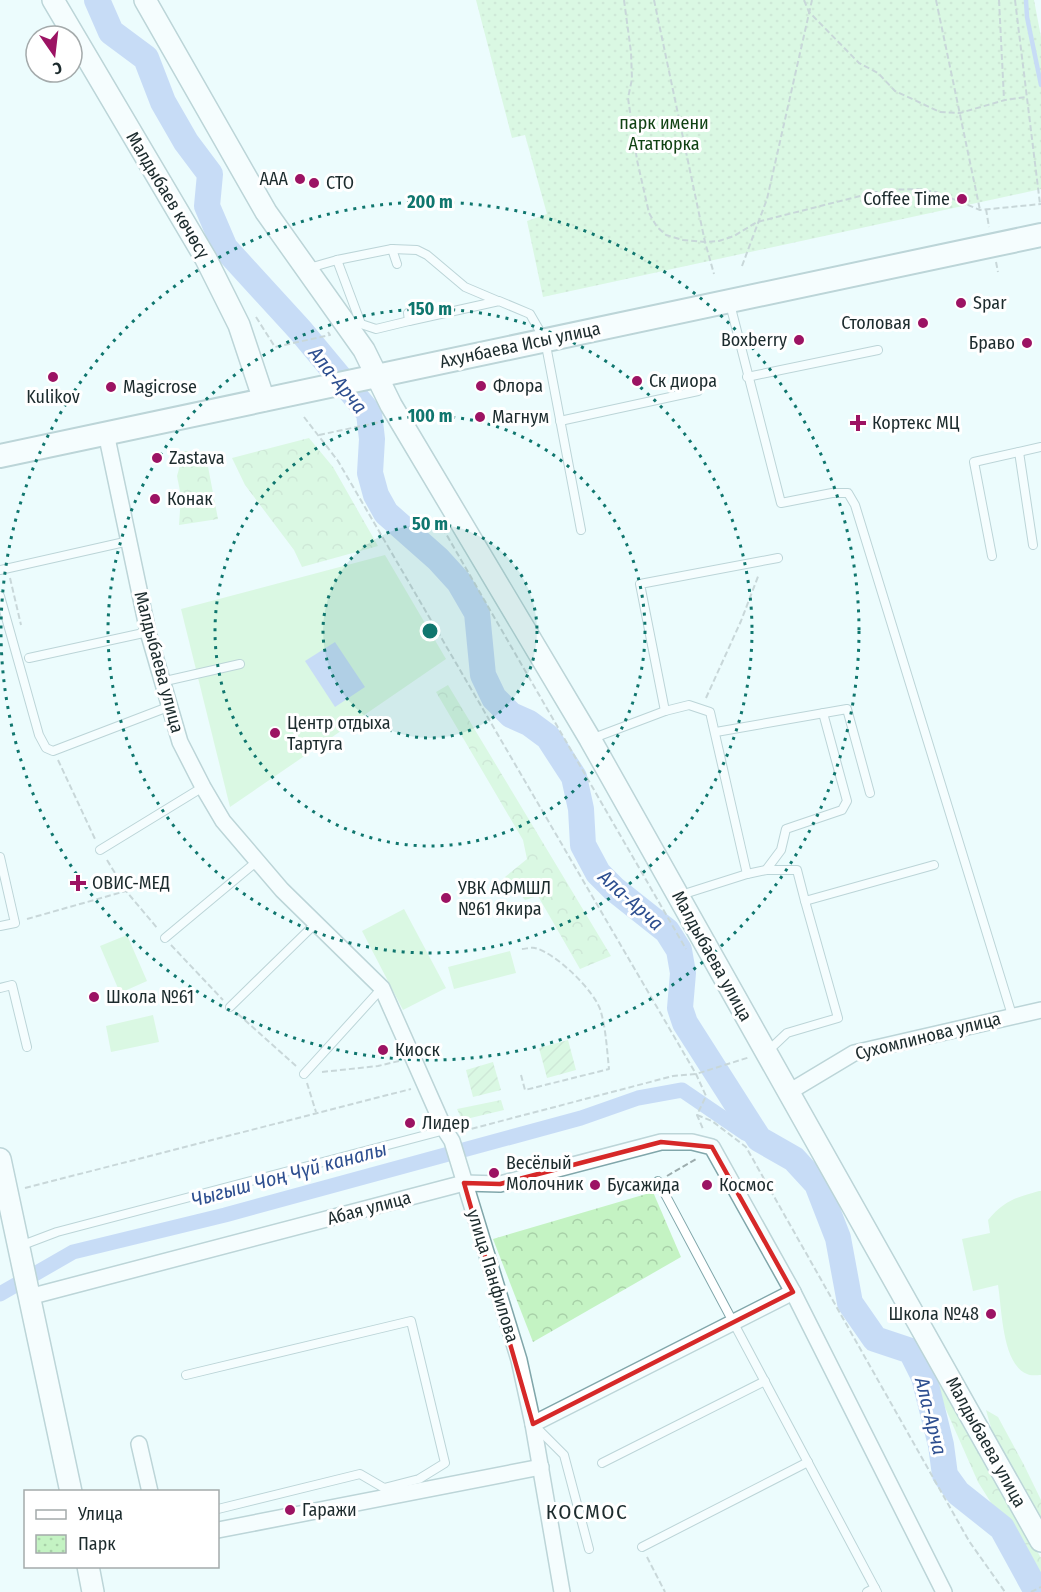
<svg xmlns="http://www.w3.org/2000/svg" width="1041" height="1592" viewBox="0 0 1041 1592" font-family="'Fira Sans Condensed',sans-serif">
	<defs>
		<pattern id="forest-crowns" width="20" height="18" patternUnits="userSpaceOnUse" patternTransform="scale(1.5)"><rect width="20" height="18" fill="#c4f3c3"/><path d="M2 6a3 3 0 1 1 6 0M12 15a3 3 0 1 1 6 0" fill="none" stroke="#a8d0a8"/></pattern>
		<pattern id="park-dots" width="8" height="8" patternUnits="userSpaceOnUse" patternTransform="scale(1.5)"><rect width="8" height="8" fill="#c4f3c3"/><path d="M2 2h.1M6 6h.1" fill="none" stroke="#a8d0a8" stroke-width="1.8" stroke-linecap="round"/></pattern>
		<pattern id="garden-furrows" width="10" height="10" patternUnits="userSpaceOnUse" patternTransform="scale(1.5)"><rect width="10" height="10" fill="#c4f3c3"/><path d="M-1 1l2-2M0 10L10 0M9 11l2-2" fill="none" stroke="#a8d0a8"/></pattern>
	</defs>
	<rect width="100%" height="100%" fill="#ecfcfd"/>
	<g fill="url(#forest-crowns)">
		<path d="M309 438 333 467 378 546 302 567 294 550 245 485 232 458Z"/>
		<path d="M184 451H205L218 519 179 525 181 496 177 476Z"/>
		<path d="M448 685 611 956 580 969 538 896 525 900 505 877 527 859 523 840 436 692Z"/>
		<path d="M501 1100 504 1110 462 1120 457 1109Z"/>
		<path d="M653 1192 681 1257 533 1342 493 1239Z"/>
		<path d="M943 1382 1041 1558V1583L978 1482 936 1387Z"/>
		<path d="M986 1410 998 1417 1024 1465 1041 1500V1521L996 1445Z"/>
	</g>
	<path fill="url(#park-dots)" d="M476 0H1034L1041 37V189L543 297 527 221 547 214 525 135 512 138Z"/>
	<g fill="url(#garden-furrows)">
		<path d="M568 1040 576 1070 547 1078 539 1048Z"/>
		<path d="M493 1062 501 1090 473 1097 466 1070Z"/>
	</g>
	<g fill="#c4f3c3">
		<path d="M385 555 446 659 230 807 181 609Z"/>
		<path d="M404 909 446 988 403 1010 362 931Z"/>
		<path d="M127 935 147 981 120 993 100 946Z"/>
		<path d="M510 951 516 973 454 989 448 967Z"/>
		<path d="M153 1015 159 1042 111 1052 106 1026Z"/>
		<path d="M1039 1191H1041V1375C1037 1375 1030 1376 1027 1374 1002 1364 1002 1309 998 1285L973 1291 962 1239 990 1233 988 1220C1005 1200 1015 1198 1039 1191Z"/>
	</g>
	<path fill="#9ab7ee" d="M335 642 365 687 335 707 305 661Z"/>
	<g fill="none" stroke-linecap="round" stroke-linejoin="round">
		<path stroke="#9ab7ee" stroke-width="4.5" d="M1026 0 1027 17 1041 85"/>
		<path stroke="#9ab7ee" stroke-width="15" d="M0 1294 73 1252 225 1215 581 1118 638 1098 682 1090 745 1133 759 1139"/>
		<path stroke="#9ab7ee" stroke-width="26" d="M97 0 111 32 146 58 163 102 186 142 210 174 207 206 225 248 300 330 369 413 372 439 370 473 376 495 386 513 438 559 459 582 477 613 483 675 494 698 511 715 529 723 548 737 574 777 581 809 583 845 598 873 614 889 667 931 679 950 683 973 680 1008 685 1023 759 1139 794 1159 817 1184 838 1238 850 1303 875 1339 911 1351 924 1377 941 1445 945 1475 958 1493 1002 1528 1037 1592"/>
		<g stroke="#80a6aa" stroke-width="10">
			<g id="lane">
				<path d="M392 249 417 250 427 255 465 287 498 301"/>
				<path d="M337 260 361 324 376 329 409 321"/>
				<path d="M309 268 337 260 392 249 397 264"/>
				<path d="M730 304 781 503 832 493H848L855 505 1012 1015"/>
				<path d="M408 313 409 321 499 301 530 314 545 340 581 530"/>
				<path d="M747 377 878 350"/>
				<path d="M560 421 698 391"/>
				<path d="M1019 452 1033 545"/>
				<path d="M992 556 974 462 1041 447"/>
				<path d="M0 570 129 541"/>
				<path d="M0 596 39 735 46 748 53 751 168 707"/>
				<path d="M29 658 148 632"/>
				<path d="M161 682 240 664"/>
				<path d="M665 711 640 584 778 558"/>
				<path d="M716 732 847 709 870 793"/>
				<path d="M591 739 665 711 689 705 710 712 747 874"/>
				<path d="M100 850 203 787"/>
				<path d="M0 857 15 923 0 926"/>
				<path d="M766 870 781 850 786 829 842 810 847 801 823 713"/>
				<path d="M681 895 747 874 766 870H797L805 901"/>
				<path d="M165 938 256 862"/>
				<path d="M0 988 12 985 27 1047"/>
				<path d="M230 1007 316 923"/>
				<path d="M768 1051 787 1033 838 1018 805 901 934 865"/>
				<path d="M304 1074 382 988"/>
				<path d="M658 1181 877 1592"/>
				<path d="M20 1246 57 1232 445 1130"/>
				<path d="M186 1375 411 1321 445 1463 419 1479 384 1488 360 1474 218 1509"/>
				<path d="M537 1428 564 1455 589 1549"/>
				<path d="M602 1463 765 1381"/>
				<path d="M642 1547 808 1462"/>
				<path d="M867 1592 875 1588"/>
			</g>
		</g>
		<g stroke="#80a6aa" stroke-width="18">
			<g id="street">
				<path d="M106 433 148 632 180 742 203 787 223 821 282 890 382 988 445 1130 452 1141 519 1360 533 1424 562 1592"/>
				<path d="M789 1092 854 1053 1041 1010"/>
				<path d="M29 1297 464 1183 500 1184 661 1142H692L712 1147 793 1292 944 1592"/>
				<path d="M533 1424 793 1292"/>
				<path d="M139 1444 150 1492"/>
				<path d="M218 1530 541 1467"/>
			</g>
		</g>
		<g stroke="#80a6aa" stroke-width="24">
			<g id="secondary">
				<path d="M53 0 206 259 239 325 264 400"/>
				<path d="M145 0 266 212 364 350 391 405 590 739 1041 1541"/>
				<path d="M0 1159 71 1492"/>
				<path d="M88 1566 93 1592"/>
			</g>
		</g>
		<g stroke="#80a6aa" stroke-width="26">
			<path id="primary" d="M0 456 1041 235"/>
		</g>
		<g stroke="#9cacad" stroke-width="2" stroke-dasharray="6 3" stroke-linecap="butt">
			<path d="M624 0 631 52 632 79 628 98 637 160 649 213 657 227 666 235 683 240 705 242 719 241 734 236 757 222 884 190 918 189 936 192 980 210 1041 204"/>
			<path d="M654 0 705 242 714 274"/>
			<path d="M804 0 809 12 859 63 878 73 895 91 940 112 960 113 1005 100 1026 97"/>
			<path d="M936 0 980 210"/>
			<path d="M999 0 1004 99"/>
			<path d="M1015 0 1040 204"/>
			<path d="M986 209 989 227"/>
			<path d="M996 262 998 272"/>
			<path d="M742 266 767 199 812 0"/>
			<path d="M256 317 275 347 330 335 328 332"/>
			<path d="M304 417 338 461 696 1074 706 1096 697 1115 703 1129"/>
			<path d="M319 435 380 422"/>
			<path d="M438 520 686 949"/>
			<path d="M10 578 21 625"/>
			<path d="M706 698 741 621 759 574"/>
			<path d="M58 760 95 839"/>
			<path d="M107 860 126 891"/>
			<path d="M27 919 126 891 158 929"/>
			<path d="M171 945 223 1000"/>
			<path d="M238 1014 296 1066"/>
			<path d="M322 1072 378 1066 399 1061"/>
			<path d="M521 1075 525 1090 609 1069C607 1050 606 1030 601 1012 596 992 556 953 535 948 532 947 525 949 521 949"/>
			<path d="M307 1083 316 1112"/>
			<path d="M697 1115 712 1121 746 1147 969 1541 1005 1592"/>
			<path d="M463 1131 673 1076 696 1074 750 1057"/>
			<path d="M667 1176 698 1158"/>
			<path d="M25 1188 411 1089"/>
			<path d="M647 1557 665 1592"/>
			<path d="M1031 1592 1041 1587"/>
		</g>
		<use href="#lane" stroke="#fff" stroke-width="8"/>
		<use href="#street" stroke="#fff" stroke-width="15"/>
		<use href="#secondary" stroke="#fff" stroke-width="21"/>
		<use href="#primary" stroke="#fff" stroke-width="22"/>
	</g>
	<path d="M0 0H1041V1592H0ZM661 1142 712 1147 793 1292 533 1424 464 1183 500 1184Z" fill="#ecfcfd" fill-opacity=".55" fill-rule="evenodd"/>
	<path fill="none" stroke="#d62828" stroke-width="4.5" stroke-linejoin="round" d="M661 1142 712 1147 793 1292 533 1424 464 1183 500 1184Z"/>
	<circle cx="430" cy="631" r="107" fill="#0f766e" fill-opacity=".12"/>
	<g fill="none" stroke="#0f766e" stroke-width="3" stroke-dasharray="3 6">
		<circle cx="430" cy="631" r="107"/>
		<circle cx="430" cy="631" r="215"/>
		<circle cx="430" cy="631" r="322"/>
		<circle cx="430" cy="631" r="429"/>
	</g>
	<g fill="#9c1363" stroke="#fff" stroke-width="2">
		<circle cx="300" cy="179" r="6"/>
		<circle cx="314" cy="183" r="6"/>
		<circle cx="962" cy="199" r="6"/>
		<circle cx="961" cy="303" r="6"/>
		<circle cx="923" cy="323" r="6"/>
		<circle cx="799" cy="340" r="6"/>
		<circle cx="1027" cy="343" r="6"/>
		<circle cx="53" cy="377" r="6"/>
		<circle cx="637" cy="381" r="6"/>
		<circle cx="481" cy="386" r="6"/>
		<circle cx="111" cy="387" r="6"/>
		<circle cx="480" cy="417" r="6"/>
		<path d="M855 414h6v6h6v6h-6v6h-6v-6h-6v-6h6z"/>
		<circle cx="157" cy="458" r="6"/>
		<circle cx="155" cy="499" r="6"/>
		<circle cx="275" cy="733" r="6"/>
		<path d="M75 874h6v6h6v6h-6v6h-6v-6h-6v-6h6z"/>
		<circle cx="446" cy="898" r="6"/>
		<circle cx="94" cy="997" r="6"/>
		<circle cx="383" cy="1050" r="6"/>
		<circle cx="410" cy="1123" r="6"/>
		<circle cx="494" cy="1173" r="6"/>
		<circle cx="595" cy="1185" r="6"/>
		<circle cx="707" cy="1185" r="6"/>
		<circle cx="991" cy="1314" r="6"/>
		<circle cx="290" cy="1510" r="6"/>
	</g>
	<g text-anchor="middle" dominant-baseline="central" stroke-width="6" stroke-linejoin="round" paint-order="stroke">
		<g font-size="18" fill="#104213" stroke="#fff">
			<text x="664" y="123">парк имени<tspan x="664" dy="21">Ататюрка</tspan></text>
		</g>
		<g font-size="18" fill="#1c2b2d" stroke="#fff" text-anchor="start">
			<text x="288" y="179" text-anchor="end">ААА</text>
			<text x="326" y="183">CTO</text>
			<text x="950" y="199" text-anchor="end">Coffee Time</text>
			<text x="973" y="303">Spar</text>
			<text x="911" y="323" text-anchor="end">Столовая</text>
			<text x="787" y="340" text-anchor="end">Boxberry</text>
			<text x="1015" y="343" text-anchor="end">Браво</text>
			<text x="649" y="381">Ск диора</text>
			<text x="493" y="386">Флора</text>
			<text x="123" y="387">Magicrose</text>
			<text x="53" y="397" text-anchor="middle">Kulikov</text>
			<text x="492" y="417">Магнум</text>
			<text x="872" y="423">Кортекс МЦ</text>
			<text x="169" y="458">Zastava</text>
			<text x="167" y="499">Конак</text>
			<text x="287" y="723">Центр отдыха<tspan x="287" dy="21">Тартуга</tspan></text>
			<text x="92" y="883">ОВИС-МЕД</text>
			<text x="458" y="888">УВК АФМШЛ<tspan x="458" dy="21">№61 Якира</tspan></text>
			<text x="106" y="997">Школа №61</text>
			<text x="395" y="1050">Киоск</text>
			<text x="422" y="1123">Лидер</text>
			<text x="506" y="1163">Весёлый<tspan x="506" dy="21">Молочник</tspan></text>
			<text x="607" y="1185">Бусажида</text>
			<text x="719" y="1185">Космос</text>
			<text x="979" y="1314" text-anchor="end">Школа №48</text>
			<text x="302" y="1510">Гаражи</text>
		</g>
		<g font-size="18" fill="#1c2b2d" stroke="#fff">
			<text transform="translate(168 195) rotate(59)">Малдыбаев көчөсү</text>
			<text transform="translate(520 345) rotate(-12)">Ахунбаева Исы улица</text>
			<text transform="translate(159 662) rotate(75)">Малдыбаева улица</text>
			<text transform="translate(712 956) rotate(61)">Малдыбаева улица</text>
			<text transform="translate(928 1036) rotate(-14)">Сухомлинова улица</text>
			<text transform="translate(369 1208) rotate(-15)">Абая улица</text>
			<text transform="translate(493 1276) rotate(73)">улица Панфилова</text>
			<text transform="translate(986 1442) rotate(61)">Малдыбаева улица</text>
		</g>
		<g font-size="20" font-style="italic" fill="#2e4f90" stroke="#fff">
			<text transform="translate(338 380) rotate(51)">Ала-Арча</text>
			<text transform="translate(631 900) rotate(42)">Ала-Арча</text>
			<text transform="translate(289 1174) rotate(-15)">Чыгыш Чоң Чүй каналы</text>
			<text transform="translate(931 1416) rotate(76)">Ала-Арча</text>
		</g>
		<g font-size="21" letter-spacing="1.5" fill="#1c2b2d" stroke="#fff">
			<text x="587" y="1512">КОСМОС</text>
		</g>
	</g>
	<circle cx="430" cy="631" r="9" fill="#0f766e" stroke="#fff" stroke-width="3"/>
	<g font-size="18" text-anchor="middle" font-weight="bold" fill="#0f766e" stroke="#fff" stroke-width="6" stroke-linejoin="round" paint-order="stroke">
		<text x="430" y="208">200 m</text>
		<text x="430" y="315">150 m</text>
		<text x="430" y="422">100 m</text>
		<text x="430" y="530">50 m</text>
	</g>
	<rect x="24" y="1490" width="195" height="78" fill="#ffffff" stroke="#a4aaab" stroke-width="1.5"/>
	<rect x="36" y="1510" width="30" height="9" fill="#ffffff" stroke="#a4aaab" stroke-width="1.5"/>
	<text x="78" y="1520" font-size="18" fill="#1c2b2d">Улица</text>
	<rect x="36" y="1535" width="30" height="18" fill="url(#park-dots)" stroke="#a4aaab" stroke-width="1.5"/>
	<text x="78" y="1550" font-size="18" fill="#1c2b2d">Парк</text>
	<g transform="translate(54 54) rotate(166)"><circle r="28" fill="#ffffff" stroke="#a4aaab" stroke-width="1.5"/>
	<path d="M0-4.5L10 22L0 15L-10 22Z" fill="#9c1363"/>
	<text y="-9" font-size="16" font-weight="bold" text-anchor="middle" fill="#1c2b2d">С</text>
	</g>
</svg>
